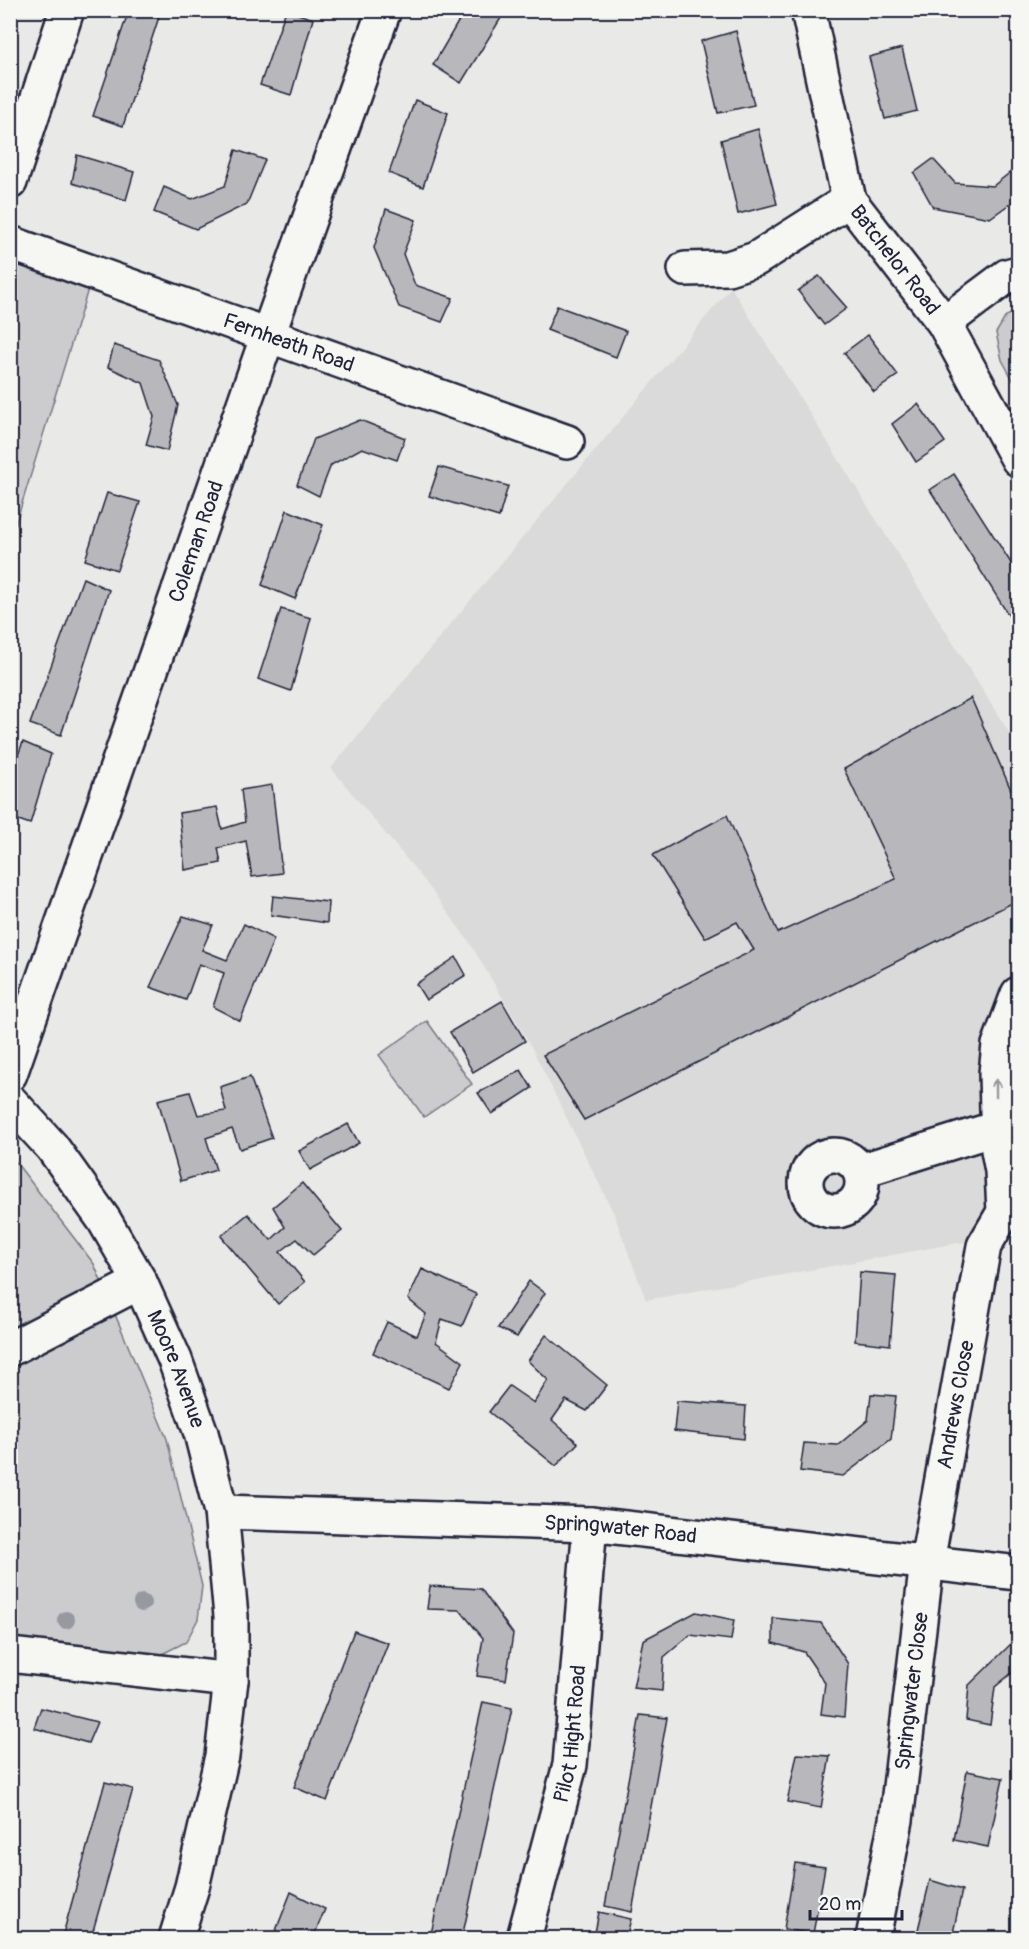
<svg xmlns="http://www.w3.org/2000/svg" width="1029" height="1949" viewBox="0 0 1029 1949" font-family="Pangolin,sans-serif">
	<rect width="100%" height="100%" fill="#e9e9e7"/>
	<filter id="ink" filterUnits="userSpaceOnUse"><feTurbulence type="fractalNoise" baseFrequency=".0167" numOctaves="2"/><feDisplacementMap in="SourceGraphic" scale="12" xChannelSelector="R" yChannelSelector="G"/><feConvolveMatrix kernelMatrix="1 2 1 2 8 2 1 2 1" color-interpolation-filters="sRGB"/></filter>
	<g filter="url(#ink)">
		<path fill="#dadada" d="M731 287 1018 747V1232L646 1300 614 1214 532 1048 470 943 424 880 331 768Z"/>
		<g fill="#ccccce" stroke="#777784" stroke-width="1.5">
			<path d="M11 243 93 273 11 539Z"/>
			<path d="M1018 311V389L1002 360 996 333 1006 316Z"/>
			<path d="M427 1021 472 1084 424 1117 379 1055Z"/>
			<path d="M11 1156 94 1264 167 1439 202 1586 198 1619 186 1642 154 1658 11 1655Z"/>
		</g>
		<g fill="#b8b8bc" stroke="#22223b" stroke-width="1.5">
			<path d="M129 10H138L159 17 123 126 93 116Z"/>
			<path d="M286 10 313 19 291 95 260 85Z"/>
			<path d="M465 10H487L501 18 461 83 433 65Z"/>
			<path d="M736 31 754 105 718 113 701 41Z"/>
			<path d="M902 48 917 111 885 119 869 57Z"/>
			<path d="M415 100 448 113 423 187 389 173Z"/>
			<path d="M758 129 777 204 738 214 721 140Z"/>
			<path d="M236 150 265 160 247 204 196 229 154 212 164 187 192 199 225 186Z"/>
			<path d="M77 155 134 172 126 200 72 183Z"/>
			<path d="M933 159 955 183 993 186 1017 167 1018 198 990 218 933 207 914 173Z"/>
			<path d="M386 209 416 220 403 254 415 285 453 298 442 322 399 307 374 248Z"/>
			<path d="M819 276 847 308 824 325 798 291Z"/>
			<path d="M557 306 626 331 616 357 547 330Z"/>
			<path d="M868 335 898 375 874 392 844 353Z"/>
			<path d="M114 345 159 360 178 405 167 451 146 445 154 417 143 383 108 367Z"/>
			<path d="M918 404 945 442 916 462 892 424Z"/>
			<path d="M360 420 405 438 397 460 362 448 331 465 319 496 297 485 314 439Z"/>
			<path d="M439 467 508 486 499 517 429 496Z"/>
			<path d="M954 474 1018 574V610L1009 616 930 490Z"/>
			<path d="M107 493 140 502 117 570 85 560Z"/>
			<path d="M287 510 323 525 295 599 262 585Z"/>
			<path d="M83 578 109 590 61 735 30 724Z"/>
			<path d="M281 609 311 618 291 691 258 679Z"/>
			<path d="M971 698 1018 806V900L584 1120 543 1055 754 950 737 922 705 938 653 855 727 815 778 933 896 879 844 769Z"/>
			<path d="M23 742 51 754 30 824 10 817V776Z"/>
			<path d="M272 785 282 873 252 877 246 841 218 848 221 863 185 870 179 813 217 807 222 829 245 822 241 790Z"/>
			<path d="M273 896 328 902 327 923 271 915Z"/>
			<path d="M183 916 213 925 202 950 227 960 244 924 274 939 240 1021 213 1007 224 973 199 964 186 1000 150 987Z"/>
			<path d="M456 957 466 975 426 1000 416 984Z"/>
			<path d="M502 1001 525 1041 473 1072 450 1032Z"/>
			<path d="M521 1070 532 1088 492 1114 478 1093Z"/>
			<path d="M250 1077 272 1138 240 1149 232 1129 206 1138 216 1170 181 1181 158 1100 190 1092 198 1115 226 1111 220 1087Z"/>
			<path d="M348 1124 359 1143 310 1170 299 1151Z"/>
			<path d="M302 1183 342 1231 313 1255 297 1239 280 1252 305 1282 278 1304 221 1236 248 1214 271 1240 285 1227 273 1207Z"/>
			<path d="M422 1269 476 1294 462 1326 442 1319 436 1342 463 1362 449 1388 373 1353 387 1322 417 1336 426 1314 408 1299Z"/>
			<path d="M860 1272 896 1275 890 1345 855 1341Z"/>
			<path d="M529 1281 545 1293 517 1337 498 1328Z"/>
			<path d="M546 1335 607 1385 587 1411 566 1400 552 1420 578 1443 556 1466 489 1412 509 1386 534 1403 548 1380 528 1361Z"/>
			<path d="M871 1394 896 1396 891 1439 843 1476 800 1471 804 1443 838 1445 868 1420Z"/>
			<path d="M677 1401 746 1406 744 1439 674 1431Z"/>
			<path d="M430 1586 481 1589 513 1634 506 1680 477 1676 483 1638 460 1610 427 1609Z"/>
			<path d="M696 1612 734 1620 731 1640 690 1635 664 1657 662 1691 633 1688 643 1640Z"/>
			<path d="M773 1618 821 1623 848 1664 844 1717 821 1714 825 1683 804 1652 773 1643Z"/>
			<path d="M354 1631 388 1643 327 1801 294 1787Z"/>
			<path d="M1015 1640 1018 1641V1668L995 1687 990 1725 966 1720 969 1685Z"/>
			<path d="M483 1702 512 1708 462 1938H430Z"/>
			<path d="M41 1708 97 1722 88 1743 34 1728Z"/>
			<path d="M10 1709 18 1711 10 1734Z"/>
			<path d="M640 1715 667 1718 632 1912 605 1906Z"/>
			<path d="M797 1754 830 1756 821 1808 787 1802Z"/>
			<path d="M967 1771 1003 1778 988 1847 954 1840Z"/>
			<path d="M105 1782 133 1789 91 1938H62Z"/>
			<path d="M795 1863 825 1867 813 1934 784 1929Z"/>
			<path d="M930 1880 962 1890 952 1938H916Z"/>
			<path d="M291 1892 325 1909 313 1938H273Z"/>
			<path d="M599 1912 631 1919 626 1938H594Z"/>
		</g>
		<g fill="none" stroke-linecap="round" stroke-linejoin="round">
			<g stroke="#22223b" stroke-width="38">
				<g id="minor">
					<path id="s1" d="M808 10 849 200 944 323 1018 459"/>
					<path d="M10 182 67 10"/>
					<path id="s2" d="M10 243 567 442"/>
					<path d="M685 269 728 268 756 259 849 200"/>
					<path d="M944 323 1007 276 1018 273"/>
					<path id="s3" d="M10 1074 268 335 384 10"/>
					<path id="s4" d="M10 1101 52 1147 104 1220 140 1282 175 1360 201 1433 221 1512 231 1616V1680L222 1756 192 1887 176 1938"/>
					<circle cx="834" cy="1183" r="28"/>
					<path d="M860 1171 997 1128"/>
					<path d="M10 1349 140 1282"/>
					<path id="s5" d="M221 1512 590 1524 1018 1573"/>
					<path d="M10 1655 231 1680"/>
					<path id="s6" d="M524 1938 570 1765 590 1524"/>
					<path id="s7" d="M873 1938 896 1820 927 1562 984 1246 1004 1212 1002 1171 998 1150 996 1073 999 1045 1018 994"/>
				</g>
			</g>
			<use href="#minor" stroke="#f6f6f2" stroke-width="33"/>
		</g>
		<g fill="#9898a1">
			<circle cx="142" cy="1603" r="9"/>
			<circle cx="66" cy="1620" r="9"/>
		</g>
		<defs><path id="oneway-shaft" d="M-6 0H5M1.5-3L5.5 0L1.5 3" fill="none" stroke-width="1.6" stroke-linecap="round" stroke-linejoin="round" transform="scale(1.5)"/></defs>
		<use stroke="#9797a0" href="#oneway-shaft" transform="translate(996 1088) rotate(-90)"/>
	</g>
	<g text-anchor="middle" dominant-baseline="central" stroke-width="4.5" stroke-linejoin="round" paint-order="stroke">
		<g font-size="21" fill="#22223b" stroke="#f6f6f2">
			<text stroke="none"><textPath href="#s1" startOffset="270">Batchelor Road</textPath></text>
			<text stroke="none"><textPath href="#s2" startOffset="296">Fernheath Road</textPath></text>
			<text stroke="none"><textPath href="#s3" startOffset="564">Coleman Road</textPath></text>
			<text stroke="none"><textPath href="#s4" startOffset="318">Moore Avenue</textPath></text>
			<text stroke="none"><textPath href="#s7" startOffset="540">Andrews Close</textPath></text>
			<text stroke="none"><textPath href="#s5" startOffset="400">Springwater Road</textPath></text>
			<text stroke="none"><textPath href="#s7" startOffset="250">Springwater Close</textPath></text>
			<text stroke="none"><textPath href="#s6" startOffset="210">Pilot Hight Road</textPath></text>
		</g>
	</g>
	<rect width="1029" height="1949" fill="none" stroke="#f6f6f2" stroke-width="36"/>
	<rect x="18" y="18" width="993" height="1913" fill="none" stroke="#22223b" stroke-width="2" filter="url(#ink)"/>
	<path d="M810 1910v9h92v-9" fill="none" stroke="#22223b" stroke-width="3"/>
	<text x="819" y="1910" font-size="18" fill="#22223b" stroke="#f6f6f2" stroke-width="4.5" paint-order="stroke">20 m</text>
</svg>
